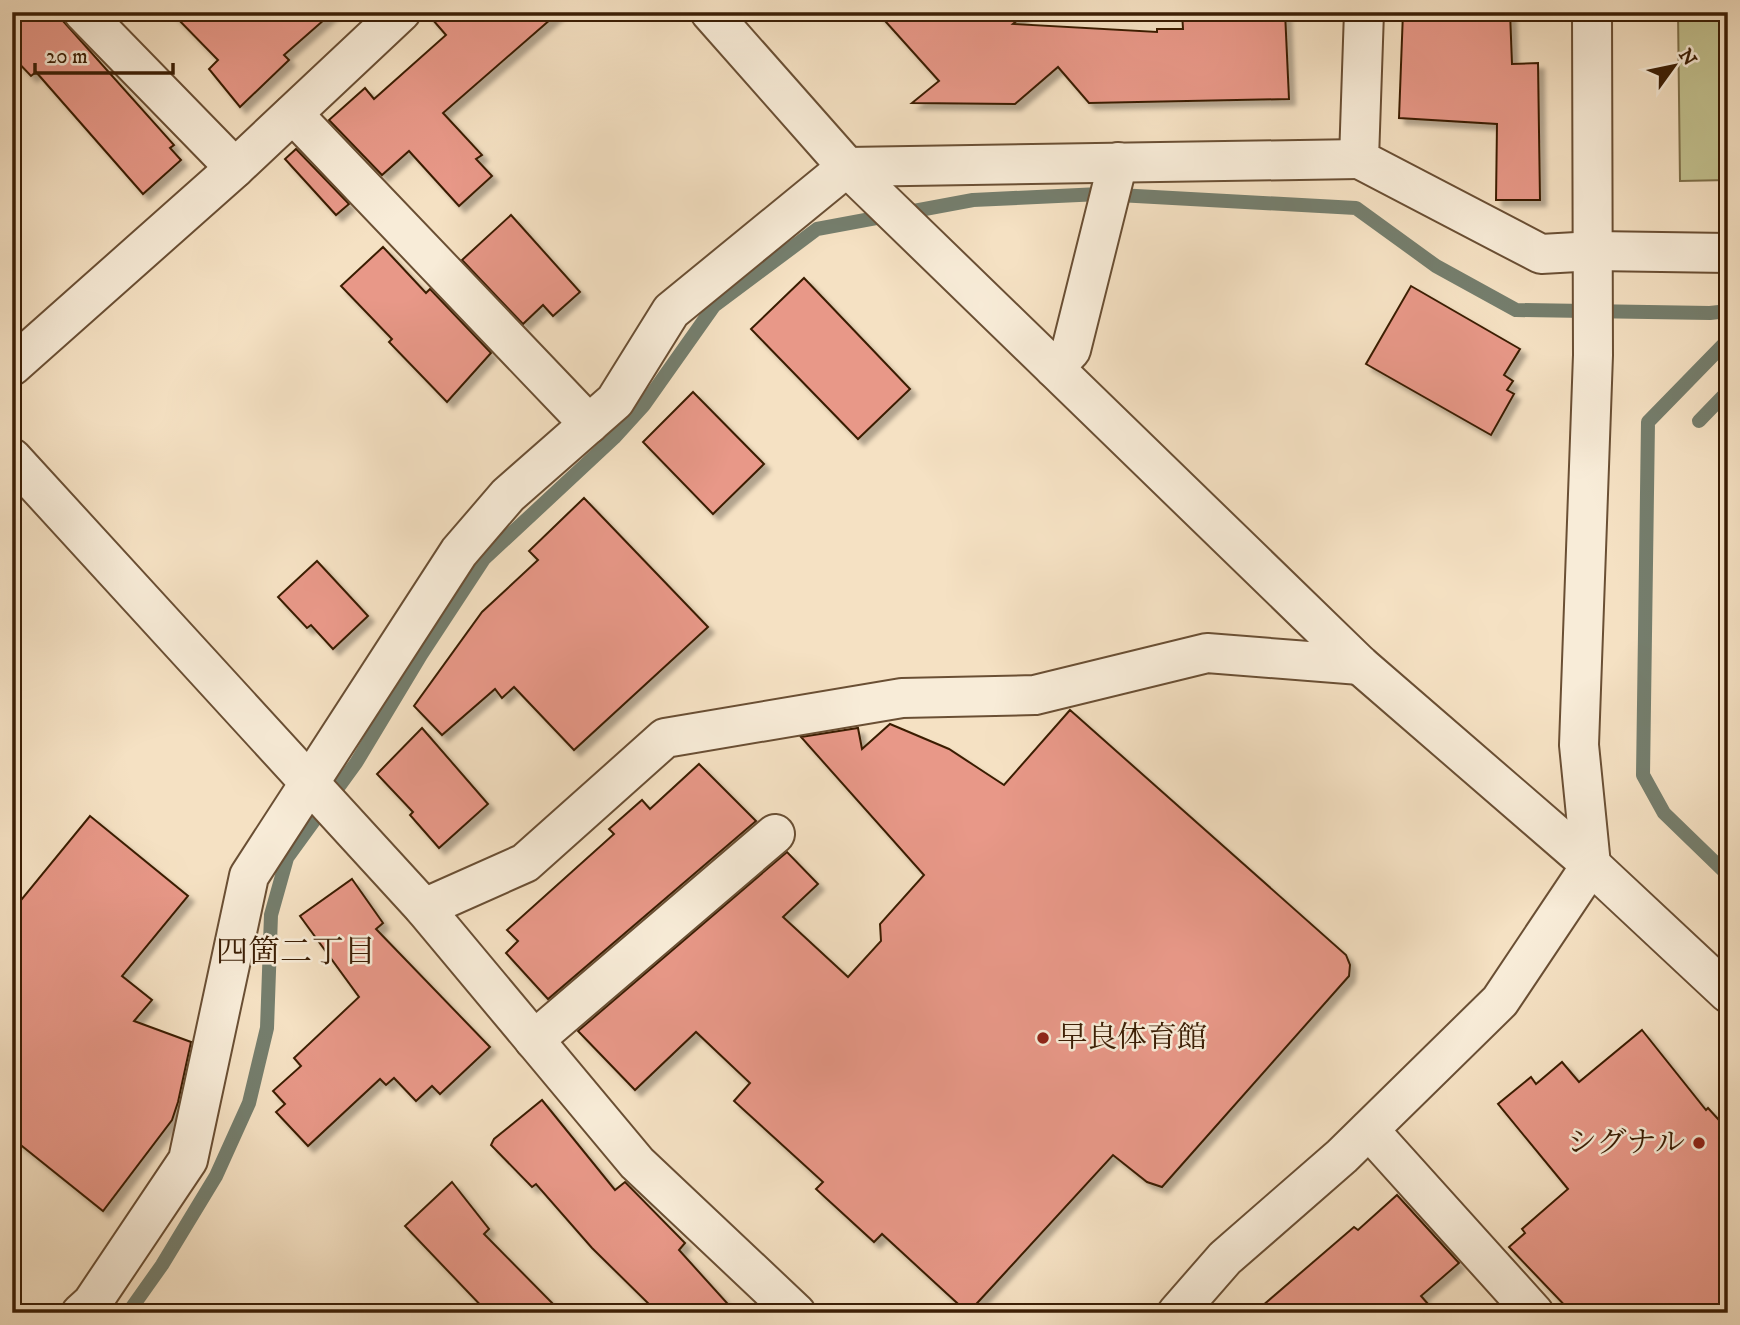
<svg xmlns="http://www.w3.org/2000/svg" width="1740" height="1325" viewBox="0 0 1740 1325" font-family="'IM FELL DW Pica','Noto Serif JP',serif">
	<defs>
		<filter id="shadow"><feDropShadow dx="6" dy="6" stdDeviation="2" flood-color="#0004"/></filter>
	</defs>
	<rect width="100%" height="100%" fill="#f5e1c3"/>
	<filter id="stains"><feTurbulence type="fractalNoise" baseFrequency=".00286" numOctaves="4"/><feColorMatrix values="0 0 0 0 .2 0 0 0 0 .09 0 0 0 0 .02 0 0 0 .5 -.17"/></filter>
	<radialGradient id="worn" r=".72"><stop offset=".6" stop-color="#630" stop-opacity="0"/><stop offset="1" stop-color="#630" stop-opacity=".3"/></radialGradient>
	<path fill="#c2c18f" stroke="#7e704a" stroke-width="2" d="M1678 12H1728V180L1680 181Z"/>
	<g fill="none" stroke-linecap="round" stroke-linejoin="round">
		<g stroke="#757e6d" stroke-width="14">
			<path d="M1728 340 1648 422 1643 775 1664 813 1728 875"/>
			<path d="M1699 421 1728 391"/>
			<path d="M128 1313 162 1265 216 1176 249 1103 267 1028 271 915 287 858 356 763 421 655 484 559 614 438 644 405 714 306 817 229 973 200 1100 194 1356 208 1436 266 1516 310 1710 313 1728 311"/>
		</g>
	</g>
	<g fill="#e89888" stroke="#3b1e05" stroke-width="2" filter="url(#shadow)">
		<path d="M12 12H55L174 145 170 148 181 160 143 194 36 72 31 76 12 56Z"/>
		<path d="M171 12H333L284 55 289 60 240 107 209 69 218 60Z"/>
		<path d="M426 12H559L443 113 482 155 476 159 492 176 459 206 409 151 382 175 329 120 365 88 374 99 446 35Z"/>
		<path d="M877 12H1027L1013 24 1157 32V29H1183L1182 12H1285L1289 99 1089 103 1058 67 1015 104 912 103 939 81Z"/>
		<path d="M1403 12H1510L1512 64 1538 63 1540 200H1496L1497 124 1399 118Z"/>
		<path d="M296 149 349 204 336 215 285 159Z"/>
		<path d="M511 215 580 292 553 316 543 305 523 324 462 260Z"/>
		<path d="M383 247 426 293 430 289 491 353 447 402 389 342 392 339 341 286Z"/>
		<path d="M804 278 910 389 858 439 751 329Z"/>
		<path d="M1411 286 1520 349 1504 375 1513 381 1507 390 1514 394 1491 435 1366 364Z"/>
		<path d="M693 392 764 464 713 514 643 442Z"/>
		<path d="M584 498 708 627 574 750 514 687 502 698 495 689 442 735 414 706 482 612 538 560 529 551Z"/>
		<path d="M317 561 368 616 333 649 311 625 307 628 278 597Z"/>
		<path d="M1070 710 1346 955 1350 965 1349 976 1162 1187 1147 1182 1113 1155 968 1313 882 1234 874 1242 816 1189 823 1182 734 1101 750 1083 696 1032 635 1090 578 1031 787 852 818 884 783 917 848 977 881 941 880 924 924 875 801 737 858 728 862 749 890 724 949 749 1004 785Z"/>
		<path d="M422 728 488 804 439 848 410 815 413 812 377 774Z"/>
		<path d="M699 764 756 821 548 999 506 953 518 941 507 930 614 834 609 829 642 800 650 809Z"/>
		<path d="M90 816 188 896 122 976 152 1000 134 1021 191 1042 178 1102 172 1120 103 1211 12 1138V911Z"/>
		<path d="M352 879 383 923 376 929 490 1047 440 1094 432 1086 416 1101 394 1078 386 1085 380 1079 308 1146 276 1112 285 1104 273 1091 301 1066 294 1058 359 997 300 916Z"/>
		<path d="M1642 1030 1706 1110 1708 1108 1728 1130V1313H1572L1509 1247 1525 1233 1522 1229 1568 1189 1498 1104 1531 1077 1536 1084 1562 1062 1579 1082Z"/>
		<path d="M542 1100 615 1190 625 1182 685 1243 679 1250 736 1313H658L592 1248 536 1184 532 1187 491 1145 494 1139Z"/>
		<path d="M452 1182 489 1229 484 1234 562 1313H488L405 1226Z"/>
		<path d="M1397 1195 1459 1263 1421 1296 1436 1313H1254L1354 1227 1358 1230Z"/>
	</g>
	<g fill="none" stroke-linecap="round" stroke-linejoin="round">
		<g stroke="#6a4f34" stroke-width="42">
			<g id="minor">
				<path d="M83 12 235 168"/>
				<path d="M1364 12 1359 159 1541 254 1595 251 1728 253"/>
				<path d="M293 114 589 424"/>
				<path d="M12 366 235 168 401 12"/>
				<path d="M1054 368 1071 350 1118 162"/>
				<path d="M12 458 424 908 637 1163 796 1313"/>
				<path d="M424 908 525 863 665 738 902 698 1035 695 1207 653 1360 665"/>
				<path d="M534 1040 775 834"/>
				<path d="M1369 1130 1534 1313"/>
				<path d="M81 1313 92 1303 188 1160 249 876 459 552 508 495 615 401 671 311 847 167 1359 159"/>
			</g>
		</g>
		<g stroke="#6a4f34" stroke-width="42">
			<g id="tertiary">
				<path d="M710 12 847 167 1360 665 1591 865 1728 993"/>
				<path d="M1177 1313 1225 1258 1342 1156 1500 1001 1591 865 1579 745 1593 355 1592 12"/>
			</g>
		</g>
		<use href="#minor" stroke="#f8ecd8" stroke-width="38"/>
		<use href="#tertiary" stroke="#f8ecd8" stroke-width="38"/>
	</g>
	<g fill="#8f2418" stroke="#f8ecd8" stroke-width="2.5">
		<circle cx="1043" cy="1038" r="7"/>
		<circle cx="1699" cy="1143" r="7"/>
	</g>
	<g text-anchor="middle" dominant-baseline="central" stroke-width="5" stroke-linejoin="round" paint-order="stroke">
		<g font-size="30" fill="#3b1e05" stroke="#f8ecd8" text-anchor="start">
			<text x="1057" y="1038">早良体育館</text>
			<text x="1685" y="1143" text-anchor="end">シグナル</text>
		</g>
		<g font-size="32" fill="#3b1e05" stroke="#f8ecd8">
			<text x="296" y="953">四箇二丁目</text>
		</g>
	</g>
	<rect width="1740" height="1325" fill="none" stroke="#f5e1c3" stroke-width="42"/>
	<rect x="14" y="14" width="1712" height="1297" fill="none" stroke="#3b1e05" stroke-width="3.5"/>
	<rect x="21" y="21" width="1698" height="1283" fill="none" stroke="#3b1e05" stroke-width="2"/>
	<g transform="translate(1674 66) rotate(57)" stroke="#f8ecd8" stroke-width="5" paint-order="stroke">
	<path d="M0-5L12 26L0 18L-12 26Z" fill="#3b1e05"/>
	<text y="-10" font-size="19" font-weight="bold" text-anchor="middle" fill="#3b1e05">N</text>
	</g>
	<path d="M35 63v10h138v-10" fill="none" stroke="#3b1e05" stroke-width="3.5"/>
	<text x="46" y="63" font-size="21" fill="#3b1e05" stroke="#f8ecd8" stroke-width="5" paint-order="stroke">20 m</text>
	<rect width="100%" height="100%" filter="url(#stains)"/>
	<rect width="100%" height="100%" fill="url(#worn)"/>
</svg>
